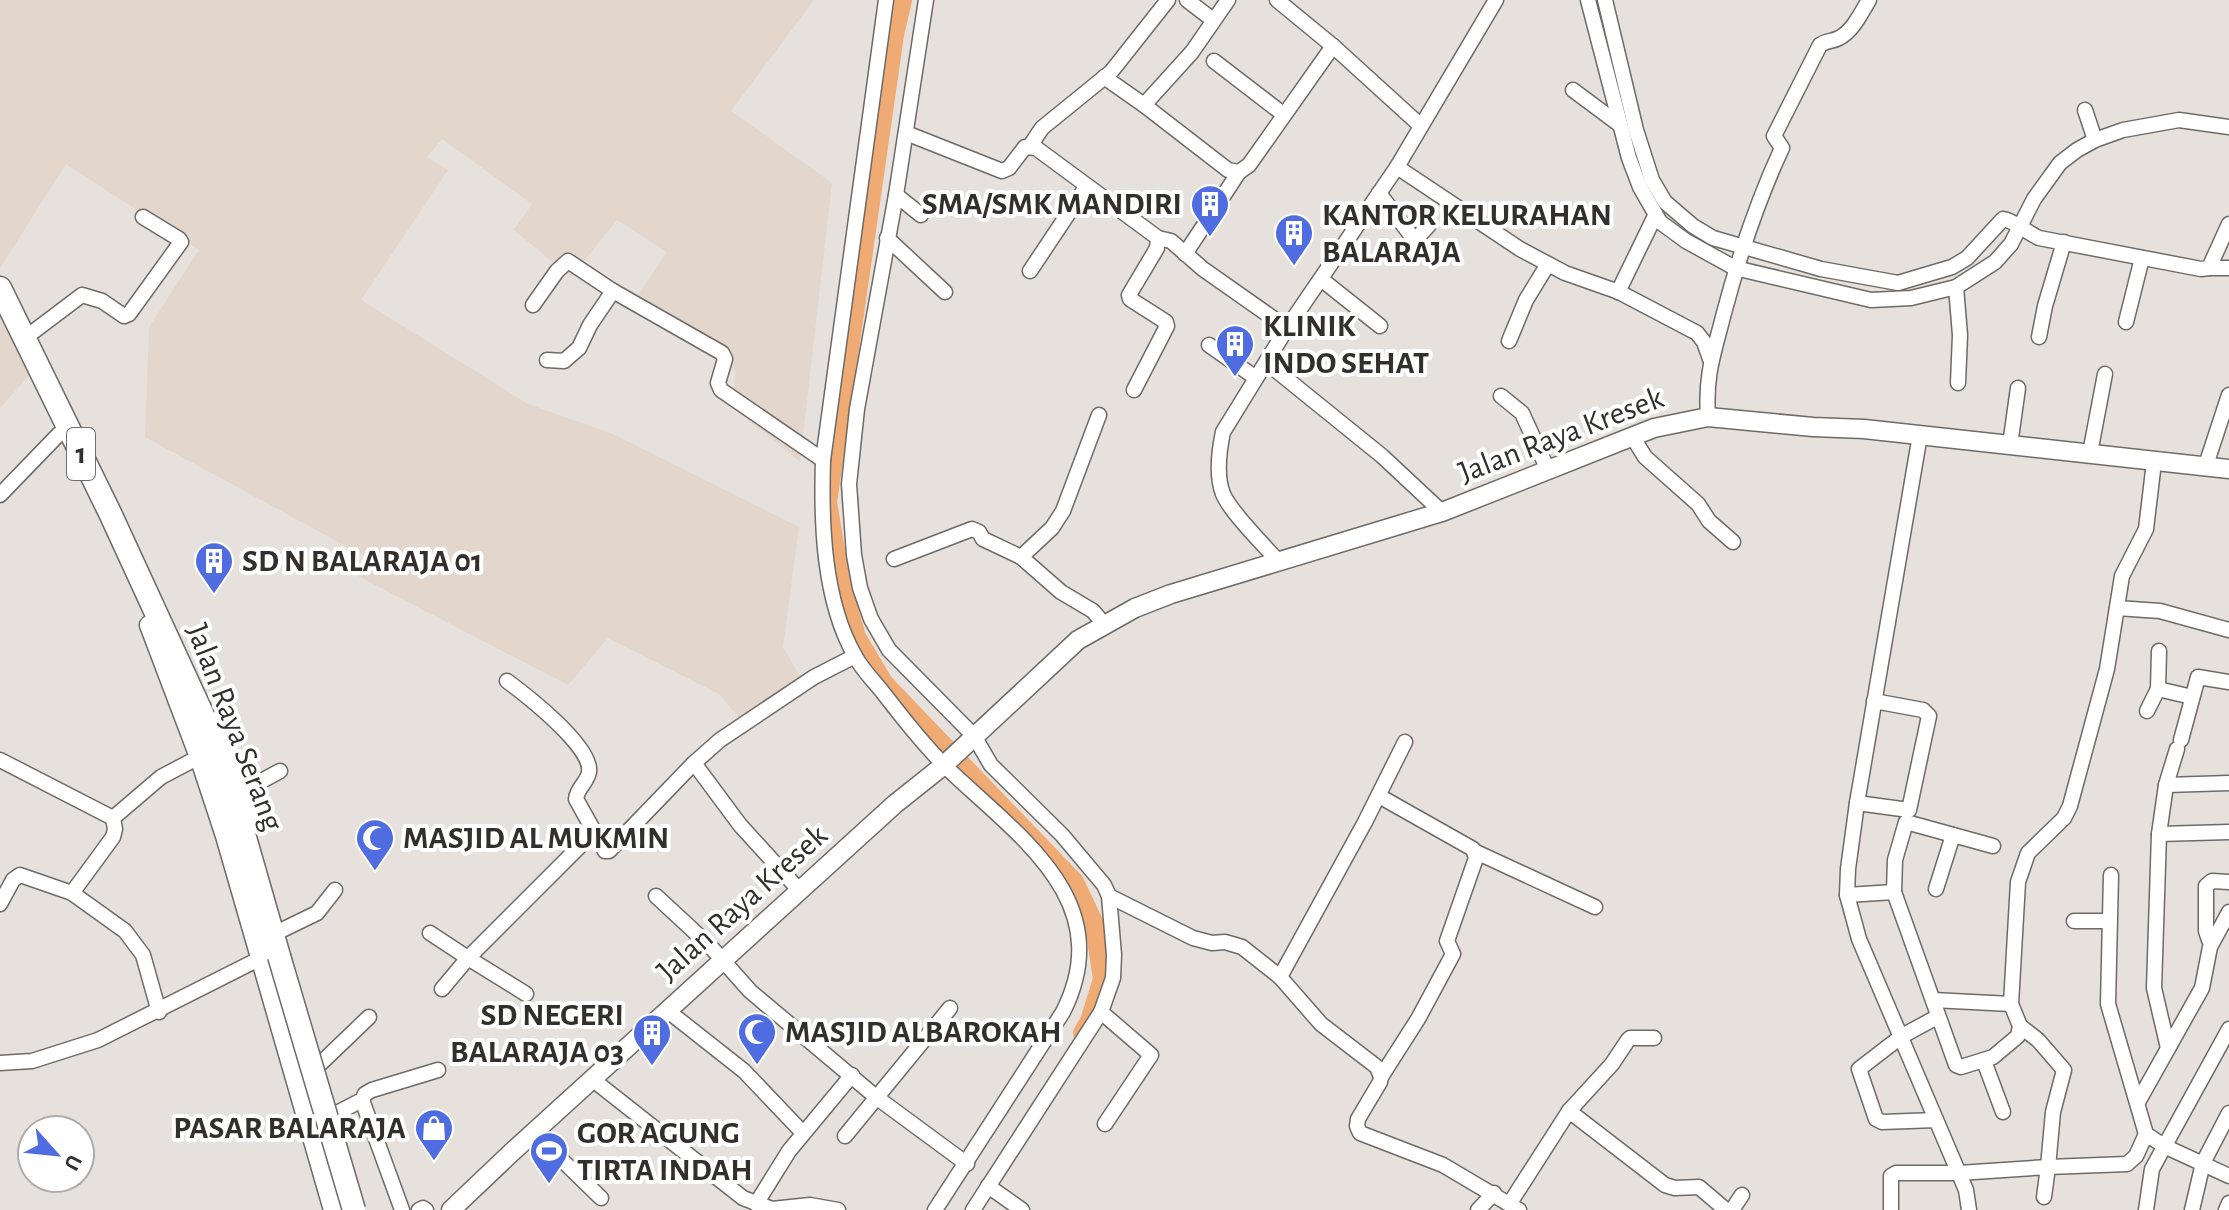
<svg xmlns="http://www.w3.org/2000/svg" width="2229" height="1210" viewBox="0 0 2229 1210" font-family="'Alegreya Sans',sans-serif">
	<rect width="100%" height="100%" fill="#e6e1dd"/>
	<g fill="#e2d6cd">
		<path d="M0 0H814L731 111 832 183 800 462 733 408 735 370 631 306 667 252 617 220 571 277 514 230 532 204 442 139 427 157 448 170 361 300 528 404 613 434 799 527 783 647 803 681 742 721 719 694 608 638 568 685 358 576 364 556 145 437 149 327 199 250 66 164 0 268Z"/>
		<path d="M0 273 40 363 0 408Z"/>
	</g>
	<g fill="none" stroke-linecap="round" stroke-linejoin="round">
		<path stroke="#efab73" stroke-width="20" d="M902 0 894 35 827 502 840 580 856 637 884 684 1074 882 1095 926 1103 979 1090 1021 1083 1033"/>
		<g stroke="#6e6a66" stroke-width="17">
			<g id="minor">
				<path d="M886 0 823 460C821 522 823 600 855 656 861 668 872 679 881 690 902 717 923 744 947 768 1018 836 1119 901 1063 1012L935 1210"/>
				<path d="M926 0 896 195 857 409 849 484 854 555 860 588 871 619 889 650 974 736 991 765 1062 835 1104 885 1109 896 1114 955 1113 978 1101 1012 973 1210"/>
				<path d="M1187 0 1213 20"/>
				<path d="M1228 0 1192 52 1144 105 1228 170 1239 172 1249 165 1333 46"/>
				<path d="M1277 0 1333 46 1421 126"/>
				<path d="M1588 0 1629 158 1640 187 1660 222 1686 241 1735 268 1871 300 1911 298 1956 287 1995 262 2011 244 2034 199 2060 163 2077 150 2095 140 2123 130 2179 120 2229 127"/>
				<path d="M1605 0 1636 130 1652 180 1665 202 1693 226 1713 238 1821 269 1898 283 1952 267 1967 258 2003 219C2013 220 2028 233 2039 238L2201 269 2209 268 2229 224"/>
				<path d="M1214 61 1283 114"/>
				<path d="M1104 77 1144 105"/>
				<path d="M1573 90 1620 125"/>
				<path d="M2085 110 2095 140"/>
				<path d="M906 133 1002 171 1009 168 1025 147 1036 148 1158 238 1157 248 1129 295 1130 299 1166 322 1167 326 1134 390"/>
				<path d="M1030 146 1042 128 1111 72 1168 0"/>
				<path d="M1397 167 1520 249 1565 273 1619 292 1697 333 1704 342 1710 359"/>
				<path d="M1379 193 1413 238H1417L1429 225"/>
				<path d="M896 195 921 215"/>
				<path d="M887 238 945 292"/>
				<path d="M1158 238 1171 241 1203 269 1287 328"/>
				<path d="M1185 254 1239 172"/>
				<path d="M2209 268H2229"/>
				<path d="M1030 271 1086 187"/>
				<path d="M1321 279 1380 326"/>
				<path d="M1956 287 1960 335 1958 383"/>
				<path d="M1618 292 1655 216"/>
				<path d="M533 305 557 271 568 261 613 291 722 353 725 359 718 383 721 390 823 460"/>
				<path d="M2126 322 2142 258"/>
				<path d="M2039 337 2045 306 2064 242"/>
				<path d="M25 338 82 295 102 301 124 316 129 314 181 242 179 239 143 217"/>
				<path d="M1509 341 1526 300 1548 264"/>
				<path d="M1209 345 1256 378"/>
				<path d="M547 360 564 361 579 348 590 325 613 291"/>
				<path d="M1267 363 1382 456 1442 512"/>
				<path d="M1501 396 1522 413 1548 470"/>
				<path d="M1708 417C1705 374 1714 353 1724 313 1739 256 1757 202 1782 148L1774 136 1820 45C1827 40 1832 42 1839 38 1853 31 1861 13 1869 0"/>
				<path d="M1920 435 1857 803 1848 869 1847 895 1859 939 1966 1190 1969 1210"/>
				<path d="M1632 436 1645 457 1698 504 1709 521 1733 542"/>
				<path d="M2010 445 2018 388"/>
				<path d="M2090 453 2105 374"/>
				<path d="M2205 468 2229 395"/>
				<path d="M0 495 59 434"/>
				<path d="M1021 557 1052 528 1063 511 1099 415"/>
				<path d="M894 559 972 529 979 532 983 539 1021 557 1061 592 1093 611 1104 624"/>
				<path d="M1279 562C1265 546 1231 513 1223 494 1216 476 1219 451 1223 432L1287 328 1397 167 1496 0"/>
				<path d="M2117 608 2160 611 2229 630"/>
				<path d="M507 681C526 695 593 747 589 772 587 783 577 788 576 799L605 851H609L694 763 720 740 814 677 855 656"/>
				<path d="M2158 689 2192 697"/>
				<path d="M2147 711 2158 689 2159 651"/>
				<path d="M2181 740 2198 677 2229 682"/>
				<path d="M0 760 113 818 115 829 113 837 72 893 125 931 143 955 159 1012"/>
				<path d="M694 763 740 825 800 891"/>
				<path d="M2166 785 2229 783"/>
				<path d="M241 792 280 771"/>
				<path d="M1379 796 1473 849 1476 858 1447 941 1453 954 1418 1019 1381 1077"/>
				<path d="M1857 803 1909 810 1929 716 1923 710 1874 701"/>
				<path d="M113 818 161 777 199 757"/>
				<path d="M2159 834 2229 832"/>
				<path d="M1476 852 1595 907"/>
				<path d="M2111 875 2108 1004 2146 1134 2164 1146 2229 1176"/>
				<path d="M1936 889 1953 835"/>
				<path d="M1894 892 1895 860 1906 822 1993 846"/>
				<path d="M1847 895 1894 892 1956 1065 1961 1067 1993 1057 2018 1036 2020 1026 2011 1004 2018 882 2028 853 2064 818 2070 806 2107 669 2122 576 2146 529 2154 462"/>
				<path d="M656 896 710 946 750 991 876 1097 967 1164"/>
				<path d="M1109 896 1193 938 1212 943 1225 942 1242 947 1280 977 1365 822 1405 742"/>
				<path d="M0 904 13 880 20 875 72 893"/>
				<path d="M2074 921H2109"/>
				<path d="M282 930 317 913 335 890"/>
				<path d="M430 933 468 958 595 831"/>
				<path d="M2212 941 2209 940 2206 931V886L2212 881 2229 882"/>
				<path d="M1280 977 1321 1024 1377 1067 1381 1077 1380 1082 1358 1119 1357 1126 1360 1133 1443 1165 1519 1210"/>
				<path d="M442 989 468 958 526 994"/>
				<path d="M1933 1000 2011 1004"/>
				<path d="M668 1011 744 1071 803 1133"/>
				<path d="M1101 1012 1151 1055 1105 1124"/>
				<path d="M2020 1026 2038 1040 2064 1070 2053 1112 2048 1167 2127 1164 2136 1156 2146 1134"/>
				<path d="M2168 1048 2154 988 2159 834 2166 785 2177 749"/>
				<path d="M1984 1061 2003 1112"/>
				<path d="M0 1063 32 1061 98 1040 259 959"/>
				<path d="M320 1064 369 1017"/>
				<path d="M592 1079 743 1198 772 1209 810 1205 838 1210"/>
				<path d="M362 1100 402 1210"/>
				<path d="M2138 1102 2202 988 2210 947 2229 912"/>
				<path d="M1569 1111 1665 1185 1675 1188 1699 1187 1726 1210"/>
				<path d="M335 1114 362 1100 365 1094 372 1090 438 1070"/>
				<path d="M1936 1120 1882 1122 1876 1119 1859 1069 1902 1036 1937 1017"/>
				<path d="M533 1132 601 1198"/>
				<path d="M845 1136 950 1008"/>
				<path d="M988 1186 1022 1210"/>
				<path d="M1510 1203 1569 1111 1612 1064 1628 1040 1630 1038H1654"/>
				<path d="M756 1204 789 1151 852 1075"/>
				<path d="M419 1210 423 1208 426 1210"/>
				<path d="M1478 1210 1494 1193"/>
				<path d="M1732 1210 1742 1195"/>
				<path d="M1891 1210V1176L1896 1173H1959L2048 1167 2044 1197"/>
				<path d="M2146 1210 2152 1169 2229 1029"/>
				<path d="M2192 1210 2203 1163 2229 1113"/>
				<path d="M2226 1210 2229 1203"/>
			</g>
		</g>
		<g stroke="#6e6a66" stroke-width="21">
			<g id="major">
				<path d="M149 625 199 757 225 836 333 1210"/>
				<path d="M216 721 249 818"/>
				<path d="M451 1210 512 1152 895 804 944 765 1078 640 1135 608 1171 594 1442 512 1654 428 1708 417 1813 427 1864 429 2229 469"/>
			</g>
		</g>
		<g stroke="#6e6a66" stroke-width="25">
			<path id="highway" d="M0 288 110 513 202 713 242 827 279 956"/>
		</g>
		<use href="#minor" stroke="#fff" stroke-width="14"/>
		<use href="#major" stroke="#fff" stroke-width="18"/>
		<use href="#highway" stroke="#fff" stroke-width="22"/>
		<g stroke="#6e6a66" stroke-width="25" stroke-linecap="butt">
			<path id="highway-bridge" d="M279 956 354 1210"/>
		</g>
		<use href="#highway-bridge" stroke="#fff" stroke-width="22"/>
	</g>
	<defs>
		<g id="building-pin" transform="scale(2)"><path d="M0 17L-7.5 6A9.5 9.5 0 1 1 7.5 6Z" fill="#4f6ce1" stroke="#fff"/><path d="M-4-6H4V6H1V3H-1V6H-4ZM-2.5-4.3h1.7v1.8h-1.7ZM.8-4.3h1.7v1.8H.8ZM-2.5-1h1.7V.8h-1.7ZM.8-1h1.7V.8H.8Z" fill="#fff"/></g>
		<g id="mosque-pin" transform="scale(2)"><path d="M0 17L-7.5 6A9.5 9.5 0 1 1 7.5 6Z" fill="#4f6ce1" stroke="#fff"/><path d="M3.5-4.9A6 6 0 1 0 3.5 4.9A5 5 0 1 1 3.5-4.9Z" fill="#fff"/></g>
		<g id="shop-pin" transform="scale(2)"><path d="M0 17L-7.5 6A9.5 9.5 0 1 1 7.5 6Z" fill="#4f6ce1" stroke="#fff"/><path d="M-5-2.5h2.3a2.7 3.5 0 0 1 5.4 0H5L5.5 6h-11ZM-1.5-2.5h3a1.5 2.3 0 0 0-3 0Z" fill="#fff"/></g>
		<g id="stadium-pin" transform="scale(2)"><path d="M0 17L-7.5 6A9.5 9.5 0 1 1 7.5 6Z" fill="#4f6ce1" stroke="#fff"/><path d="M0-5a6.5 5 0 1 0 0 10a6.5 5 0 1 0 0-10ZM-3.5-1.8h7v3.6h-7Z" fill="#fff"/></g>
	</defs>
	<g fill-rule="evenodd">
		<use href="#building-pin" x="1210" y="204"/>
		<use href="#building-pin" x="1294" y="233"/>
		<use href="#building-pin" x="1235" y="344"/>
		<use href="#building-pin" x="214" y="561"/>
		<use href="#mosque-pin" x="375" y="838"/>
		<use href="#mosque-pin" x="757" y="1032"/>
		<use href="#building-pin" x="652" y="1033"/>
		<use href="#shop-pin" x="434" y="1128"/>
		<use href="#stadium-pin" x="549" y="1151"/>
	</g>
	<g text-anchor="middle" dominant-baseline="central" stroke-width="8" stroke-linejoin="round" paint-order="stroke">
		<rect fill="#fff" stroke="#706d6d" stroke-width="2" x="67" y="428" width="28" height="52" rx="6"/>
		<g font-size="30" font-weight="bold" fill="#322f2e">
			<text x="81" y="454">1</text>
		</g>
		<g font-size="32" font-weight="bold" fill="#322f2e" stroke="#fff" text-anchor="start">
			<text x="1182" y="204" text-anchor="end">SMA/SMK MANDIRI</text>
			<text x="1322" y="215">KANTOR KELURAHAN<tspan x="1322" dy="37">BALARAJA</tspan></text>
			<text x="1263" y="326">KLINIK<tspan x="1263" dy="37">INDO SEHAT</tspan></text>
			<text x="242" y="561">SD N BALARAJA 01</text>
			<text x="403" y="838">MASJID AL MUKMIN</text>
			<text x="624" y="1015" text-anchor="end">SD NEGERI<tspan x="624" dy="37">BALARAJA 03</tspan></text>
			<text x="785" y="1032">MASJID ALBAROKAH</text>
			<text x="406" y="1128" text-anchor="end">PASAR BALARAJA</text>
			<text x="577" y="1133">GOR AGUNG<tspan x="577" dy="37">TIRTA INDAH</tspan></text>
		</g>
		<g font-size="32" fill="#322f2e" stroke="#fff">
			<text transform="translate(1561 435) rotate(-21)">Jalan Raya Kresek</text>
			<text transform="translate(235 727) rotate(69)">Jalan Raya Serang</text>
			<text transform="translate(742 903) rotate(-42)">Jalan Raya Kresek</text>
		</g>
	</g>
	<g transform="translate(56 1154) rotate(117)"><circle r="38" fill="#ffffff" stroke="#adacab" stroke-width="2"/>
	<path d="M0-6L14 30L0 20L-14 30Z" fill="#4f6ce1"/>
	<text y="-12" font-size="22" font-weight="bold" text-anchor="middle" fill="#322f2e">U</text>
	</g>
</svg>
